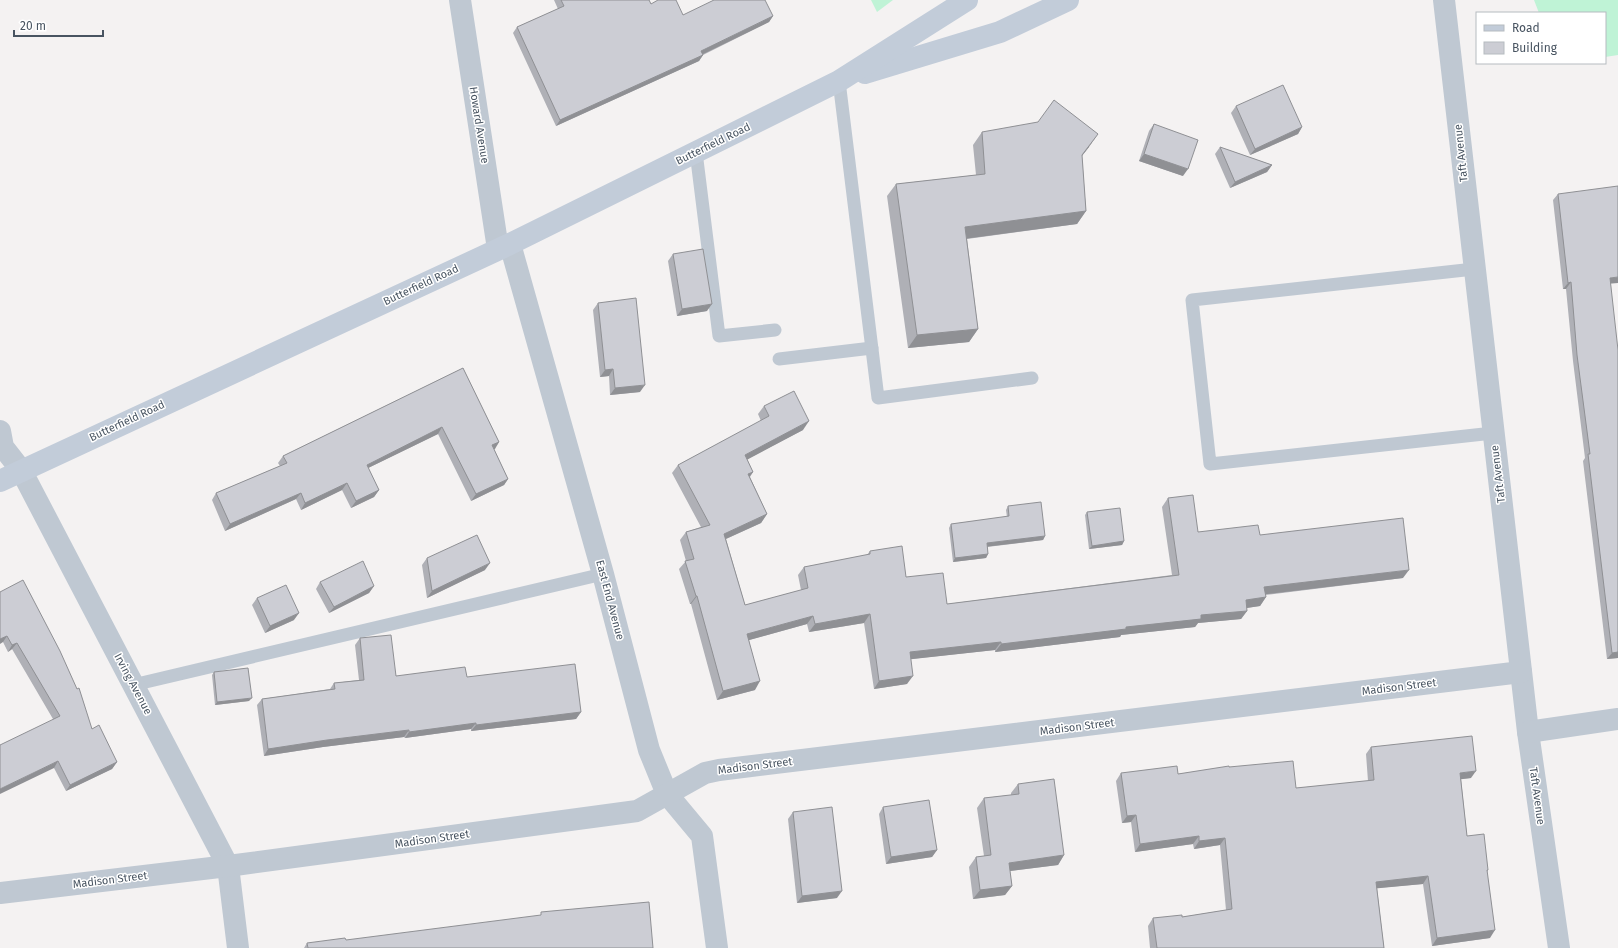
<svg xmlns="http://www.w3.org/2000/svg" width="1618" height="948" viewBox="0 0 1618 948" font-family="'Fira Sans',sans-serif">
	<rect width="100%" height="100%" fill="#f4f2f2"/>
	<g fill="#bff3d6">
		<path d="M871 0H893L877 12Z"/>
		<path d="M1534 0H1618V55L1605 57V13H1539Z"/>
	</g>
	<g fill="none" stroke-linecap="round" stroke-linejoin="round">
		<g stroke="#bfc8d2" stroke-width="13">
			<path d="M839 81 878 398 1032 378"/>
			<path d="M696 152 719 336 775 330"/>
			<path d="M1474 269 1192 300 1210 464 1493 433"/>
			<path d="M779 359 872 348"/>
			<path d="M133 685 603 574"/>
		</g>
		<g stroke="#bfc8d2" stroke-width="22">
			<path d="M460 0 498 249"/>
			<path d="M1444 0 1528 732 1559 948"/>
			<path d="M510 244 603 574 649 750 667 794 702 836 717 948"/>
			<path d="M0 431 3 447 21 470 228 866 238 948"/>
			<path d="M1528 732 1618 719"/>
			<path d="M0 893 228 866 637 811 705 773 719 770 1521 672"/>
		</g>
		<g stroke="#c2ccd9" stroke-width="22">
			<path d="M865 73 1000 32 1068 0"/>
			<path d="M0 481 510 244 696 152 839 81 967 0"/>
		</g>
	</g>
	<g fill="#afb0b6">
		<path d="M554 0H649L651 4 683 15 773 16 769 22 703 55 699 61 556 126 513 33 517 27 558 9Z"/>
		<path d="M1236 106 1302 127 1298 134 1250 155 1231 113Z"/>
		<path d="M1154 124 1183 176 1139 161 1149 131Z"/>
		<path d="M982 132 1089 147 1082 156 1086 211 1077 224 967 239 978 329 969 342 908 348 887 196 896 184 976 175 973 145Z"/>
		<path d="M1220 147 1272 165 1267 172 1230 188 1215 154Z"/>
		<path d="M1558 194 1611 284 1618 658 1607 659 1583 461 1585 458 1573 361 1566 289H1563L1553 200Z"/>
		<path d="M673 254 707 311 677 316 668 261Z"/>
		<path d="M598 303 640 392 610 395 609 376 600 377 593 310Z"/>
		<path d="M463 368 499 442 494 449 508 479 504 485 471 501 438 434 368 468 379 490 374 497 351 508 342 490 301 510 296 499 225 531 212 500 216 493 280 466 278 463 283 456Z"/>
		<path d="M764 406 803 430 747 459 753 472 750 477 767 514 761 523 726 539 745 605 801 590 798 575 804 567 867 555 870 551 906 577 947 604 1172 575 1162 507 1168 498 1198 532 1260 535 1403 578 1265 595 1266 597 1260 606 1246 608 1247 611 1241 619 1198 623 1195 627 1121 635 1120 637 995 652V650L911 659 907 684 874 689 864 623 809 632 807 624 749 640 755 690 717 700 691 604H690L679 569 686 561 680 540 686 532 701 527 672 473 678 465 761 421 758 414Z"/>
		<path d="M1008 506 1045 536 1043 540 987 547 988 554 986 558 953 562 949 528 951 524 1007 517 1006 510Z"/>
		<path d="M1087 512 1124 541 1122 545 1089 549 1085 515Z"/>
		<path d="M427 558 485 570 427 598 422 565Z"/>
		<path d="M320 582 374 586 369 593 329 613 316 589Z"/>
		<path d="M0 592 92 729 117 762 112 769 66 791 54 768 53 719 12 649 8 652 3 642Z"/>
		<path d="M257 598 294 620 265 633 252 605Z"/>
		<path d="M360 638 396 676 467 677 581 712 576 719 471 731V729L405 738 404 737 323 747 264 756 257 705 262 699 330 689 334 683 359 680 355 645Z"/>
		<path d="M214 672 249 701 215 705 212 675Z"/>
		<path d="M1371 747 1471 778 1461 779 1467 836 1488 870 1487 872 1490 938 1432 946 1423 884 1377 888 1384 948H1150L1148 926 1153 918 1182 917 1226 910 1220 845 1194 849 1193 844 1135 852 1131 822 1122 823 1116 781 1121 773 1178 774 1229 767 1296 788 1368 781 1366 754Z"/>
		<path d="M1018 784 1064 855 1058 865 1010 871 1012 886 1005 895 973 899 969 867 976 857 984 856 977 808 984 798 1011 795V793Z"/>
		<path d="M883 807 937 850 932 857 886 864 879 814Z"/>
		<path d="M793 812 837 898 797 903 788 819Z"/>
		<path d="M307 943 308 948H304Z"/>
	</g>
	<g fill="#8f9094">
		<path d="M773 16 769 22 697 57 701 51Z"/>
		<path d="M703 55 699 61 556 126 560 120Z"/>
		<path d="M1302 127 1298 134 1250 155 1255 149Z"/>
		<path d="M1098 134 1089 147 1073 167 1082 155Z"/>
		<path d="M1144 154 1188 169 1183 176 1139 161Z"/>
		<path d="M1272 165 1267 172 1230 188 1235 182Z"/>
		<path d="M1086 211 1077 224 956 240 965 227Z"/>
		<path d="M1618 277V283L1606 284 1610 278Z"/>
		<path d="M1571 282 1566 289H1563L1568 283Z"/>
		<path d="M712 304 707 311 677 316 682 309Z"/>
		<path d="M978 329 969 342 908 348 917 335Z"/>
		<path d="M613 369 609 376 600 377 605 370Z"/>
		<path d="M645 385 640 392 610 395 615 388Z"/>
		<path d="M809 421 803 430 739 464 745 455Z"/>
		<path d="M442 427 438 434 362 471 367 465Z"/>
		<path d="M499 442 495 449 487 452 492 445Z"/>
		<path d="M753 472 747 480 748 474Z"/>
		<path d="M508 479 504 485 471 501 476 494Z"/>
		<path d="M347 483 342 490 301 510 305 503Z"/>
		<path d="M379 490 374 497 351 508 356 501Z"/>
		<path d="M301 493 296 499 225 531 230 524Z"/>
		<path d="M767 514 761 523 719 542 724 534Z"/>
		<path d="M1045 536 1043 540 984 547 987 543Z"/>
		<path d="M1124 541 1122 545 1089 549 1092 546Z"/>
		<path d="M988 554 986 558 953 562 955 558Z"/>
		<path d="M490 563 485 570 427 598 432 591Z"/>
		<path d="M1409 570 1403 578 1259 595 1264 587Z"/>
		<path d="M374 586 369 593 329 613 334 607Z"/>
		<path d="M696 596H697L691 604H690Z"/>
		<path d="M1266 597 1260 606 1240 609 1246 600Z"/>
		<path d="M1247 611 1241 619 1198 623 1195 627 1121 635 1120 637 995 652 1001 644 1201 615Z"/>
		<path d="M299 613 294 620 265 633 270 626Z"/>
		<path d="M870 614 864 623 809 632 815 624Z"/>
		<path d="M813 616 807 624 742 642 747 634Z"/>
		<path d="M7 636 3 642 0 644V639Z"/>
		<path d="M1001 642 995 650 904 660 910 652Z"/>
		<path d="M17 643 12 649 8 652 12 645Z"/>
		<path d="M1618 652V658L1607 659 1612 653Z"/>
		<path d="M913 676 907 684 874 689 879 681Z"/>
		<path d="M760 681 755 690 717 700 723 691Z"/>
		<path d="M252 698 249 701 215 705 217 702Z"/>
		<path d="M581 712 576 719 471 731 476 725Z"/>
		<path d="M476 723 471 729 405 738 409 732Z"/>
		<path d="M409 730 404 737 323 747 264 756 268 749 327 740Z"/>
		<path d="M58 761 54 768 0 794V789Z"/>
		<path d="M117 762 112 769 66 791 70 785Z"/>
		<path d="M1476 771 1471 778 1455 780 1460 773Z"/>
		<path d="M1136 815 1131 822 1122 823 1127 816Z"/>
		<path d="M1199 836 1193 844 1135 852 1140 844Z"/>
		<path d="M1225 838 1220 845 1194 849 1199 841Z"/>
		<path d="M937 850 932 857 886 864 891 857Z"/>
		<path d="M1064 855 1058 865 1002 872 1009 863Z"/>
		<path d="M1428 876 1423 884 1370 889 1376 882Z"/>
		<path d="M1012 886 1005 895 973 899 980 890Z"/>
		<path d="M842 891 837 898 797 903 802 896Z"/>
		<path d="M1495 930 1490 938 1432 946 1437 938Z"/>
	</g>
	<g fill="#cccdd4" stroke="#8f9094">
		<path d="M561 0H649L651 4 658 0H676L683 15 714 0H765L773 16 701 51 703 55 560 120 517 27 564 6Z"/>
		<path d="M1283 85 1302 127 1255 149 1236 106Z"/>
		<path d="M1054 100 1098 134 1082 155 1086 211 965 227 978 329 917 335 896 184 985 174 982 132 1038 122Z"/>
		<path d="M1154 124 1198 140 1188 169 1144 154Z"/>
		<path d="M1220 147 1272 165 1235 182Z"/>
		<path d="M1618 186V277L1610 278 1618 350V652L1612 653 1588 454H1590L1577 355 1571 282 1568 283 1558 194Z"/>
		<path d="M703 249 712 304 682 309 673 254Z"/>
		<path d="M636 298 645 385 615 388 613 369 605 370 598 303Z"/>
		<path d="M463 368 499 442 492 445 508 479 476 494 442 427 367 465 379 490 356 501 347 483 305 503 301 493 230 524 216 493 287 463 283 456Z"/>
		<path d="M794 391 809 421 745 455 753 472 748 474 767 514 724 534 745 605 808 588 804 567 870 554V551L902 546 906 577 943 573 947 604 1179 575 1168 498 1193 495 1198 532 1258 525 1260 535 1403 518 1409 570 1264 587 1266 597 1246 600 1247 611 1201 615V619L1126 627V629L1001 644V642L910 652 913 676 879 681 870 614 815 624 813 616 747 634 760 681 723 691 697 596H696L685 561 694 559 686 532 710 525 678 465 769 416 764 406Z"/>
		<path d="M1041 502 1045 536 987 543 988 554 955 558 951 524 1009 516 1008 506Z"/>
		<path d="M1120 508 1124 541 1092 546 1087 512Z"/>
		<path d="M477 535 490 563 432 591 427 558Z"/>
		<path d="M363 561 374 586 334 607 320 582Z"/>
		<path d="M23 580 60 651 77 689 79 688 92 729 99 725 117 762 70 785 58 761 0 789V745L60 716 17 643 12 645 7 636 0 639V592Z"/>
		<path d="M286 585 299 613 270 626 257 598Z"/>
		<path d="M391 635 396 676 465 667 467 677 575 664 581 712 476 725V723L409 732V730L327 740 268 749 262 699 335 689 334 683 364 680 360 638Z"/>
		<path d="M248 668 252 698 217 702 214 672Z"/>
		<path d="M1472 736 1476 771 1460 773 1467 836 1484 834 1488 870H1487L1495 930 1437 938 1428 876 1376 882 1384 948H1157L1153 918 1182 915V917L1232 909 1225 838 1199 841V836L1140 844 1136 815 1127 816 1121 773 1177 766 1178 774 1229 766V767L1293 761 1296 788 1374 780 1371 747Z"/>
		<path d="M1054 779 1064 855 1009 863 1012 886 980 890 976 857 991 855 984 798 1019 794 1018 784Z"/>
		<path d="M929 800 937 850 891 857 883 807Z"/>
		<path d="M832 807 842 891 802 896 793 812Z"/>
		<path d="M649 902 653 948H308L307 943 345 938 346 940 541 915V912Z"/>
	</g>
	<g text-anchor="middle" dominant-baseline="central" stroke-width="3" stroke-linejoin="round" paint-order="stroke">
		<g font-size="11" fill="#485461" stroke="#fff">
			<text transform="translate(479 125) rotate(81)">Howard Avenue</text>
			<text transform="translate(713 144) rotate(-26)">Butterfield Road</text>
			<text transform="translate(1461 153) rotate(-96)">Taft Avenue</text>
			<text transform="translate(421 285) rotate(-25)">Butterfield Road</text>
			<text transform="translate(127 421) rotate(-25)">Butterfield Road</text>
			<text transform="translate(1498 474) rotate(-97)">Taft Avenue</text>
			<text transform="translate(610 600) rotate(75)">East End Avenue</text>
			<text transform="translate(133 684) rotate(62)">Irving Avenue</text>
			<text transform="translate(1399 687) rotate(-7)">Madison Street</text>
			<text transform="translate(1077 727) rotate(-7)">Madison Street</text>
			<text transform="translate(755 766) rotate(-7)">Madison Street</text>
			<text transform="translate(1537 796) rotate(82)">Taft Avenue</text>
			<text transform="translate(432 839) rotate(-8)">Madison Street</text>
			<text transform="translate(110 880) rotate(-7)">Madison Street</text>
		</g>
	</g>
	<rect x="1476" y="12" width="130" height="52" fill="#ffffff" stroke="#b6bbc0"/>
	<rect x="1484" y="25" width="20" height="6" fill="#c2ccd9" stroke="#b6bbc0"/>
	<text x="1512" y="32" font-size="12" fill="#485461">Road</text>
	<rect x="1484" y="42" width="20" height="12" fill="#cccdd4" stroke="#b6bbc0"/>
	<text x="1512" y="52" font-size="12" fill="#485461">Building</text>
	<path d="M14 30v6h89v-6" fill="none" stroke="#485461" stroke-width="2"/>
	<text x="20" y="30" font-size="12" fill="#485461" stroke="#ffffff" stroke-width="3" paint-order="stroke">20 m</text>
</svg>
